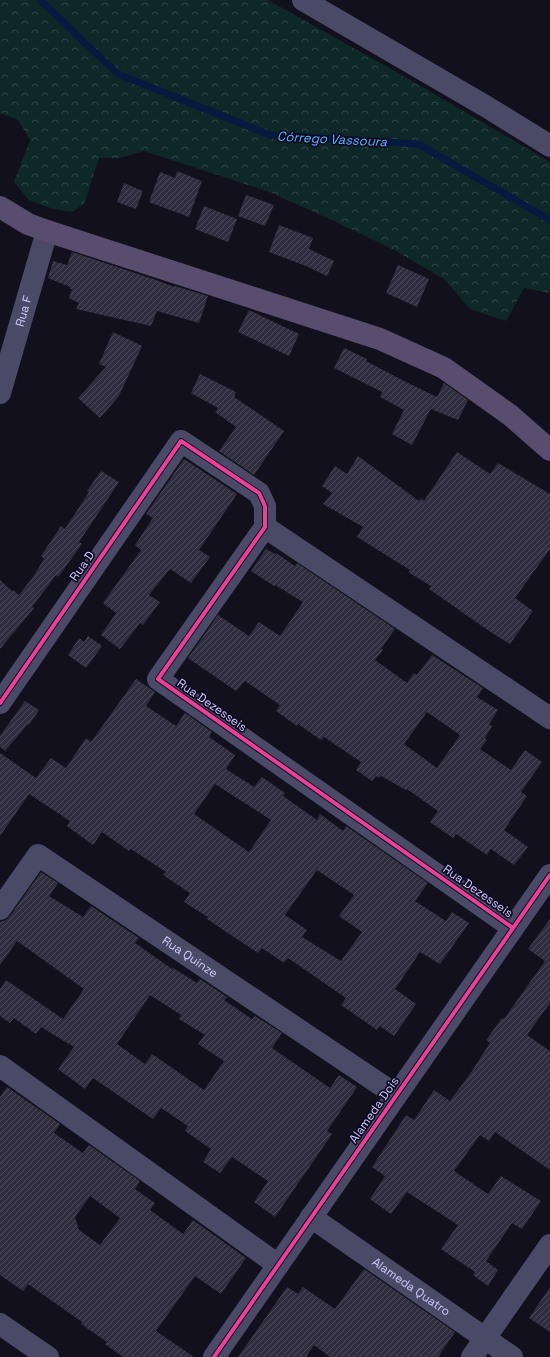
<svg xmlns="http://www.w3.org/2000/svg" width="550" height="1357" viewBox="0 0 550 1357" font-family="'Space Grotesk',sans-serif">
	<defs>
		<pattern id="forest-crowns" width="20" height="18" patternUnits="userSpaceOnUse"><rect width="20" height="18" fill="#0e2828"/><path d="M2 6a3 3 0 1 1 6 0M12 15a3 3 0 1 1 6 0" fill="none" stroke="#304648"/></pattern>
		<pattern id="building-hatch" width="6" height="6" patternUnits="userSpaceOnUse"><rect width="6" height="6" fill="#302d3f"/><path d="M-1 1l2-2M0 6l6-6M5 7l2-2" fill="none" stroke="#4d4a5c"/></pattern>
	</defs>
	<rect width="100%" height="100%" fill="#12101c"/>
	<path fill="url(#forest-crowns)" d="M0 0H268L407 78 550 162V293L524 288 506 321 470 309 444 279 394 250 334 221 267 191 144 151 119 158H99L84 204 71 212 50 208 29 200 14 182 30 140 18 120 0 113Z"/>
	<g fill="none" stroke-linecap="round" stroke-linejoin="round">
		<path stroke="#051a3e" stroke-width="7" d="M40 0 118 74 270 135 418 144 550 220"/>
	</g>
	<g fill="url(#building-hatch)" fill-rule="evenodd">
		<path d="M177 171 202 181 189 217 149 202 160 172 175 178Z"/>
		<path d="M124 183 143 191 136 209 117 202Z"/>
		<path d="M246 195 274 205 265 226 238 216Z"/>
		<path d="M204 206 237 219 228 242 195 229Z"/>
		<path d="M279 225 313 238 309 249 334 261 327 276 306 266 269 252Z"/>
		<path d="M72 252 159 281 174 287 175 286 208 296 199 323 157 311 151 326 76 309 79 303 69 298 72 289H70V287L48 278 53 261 67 265Z"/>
		<path d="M398 265 429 279 417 307 386 293Z"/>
		<path d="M249 310 299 334 289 356 238 332Z"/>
		<path d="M113 332 142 346 119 396 100 418 78 398 106 367 99 364Z"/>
		<path d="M344 348 367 359 366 361 404 381 437 397 444 383 468 400 458 420 431 409 435 401 412 445 392 434 404 410 380 397 382 392 334 368Z"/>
		<path d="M200 374 236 392 234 397 284 431 254 475 219 451 236 427 215 412 218 408 191 393Z"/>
		<path d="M457 452 490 474 498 463 550 494V549L515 598 533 611 510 644 492 633 429 589 431 586 408 572 410 570 357 537 363 527 323 504 332 493 322 486 335 466 347 474 358 456 419 501 421 498 424 501Z"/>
		<path d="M184 459 237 494 199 550 210 557 191 583 170 569 149 595 160 602 143 625 140 623 120 649 101 635 116 613 103 603 141 550 135 545 153 518 146 514Z"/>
		<path d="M101 471 119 482 79 542 82 544 58 577 56 575 32 607 34 608 0 649V580L12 591 13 590 19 595 33 577 44 559 41 556 61 526 65 529 89 492 87 491Z"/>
		<path d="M266 549 275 554 276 553 295 566 297 563 395 629 381 649 383 650 375 660 407 683 414 673 417 675 432 655 483 688 477 697 498 710 489 724 492 726 485 738 487 740 480 749 511 770 525 750 542 762 521 792 527 796 504 830 528 847 514 865 491 849 487 855 456 834 453 838 430 822 438 811 407 789 406 790 381 776 379 778 376 776 372 781 356 770 361 762 324 737 321 740 298 724 297 726 276 711 280 705 245 681 236 691 188 658 218 615 249 636 259 622 280 636 303 602 275 585 274 586 251 571ZM427 712 460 735 437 768 404 744Z"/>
		<path d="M88 636 102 646 86 668 68 655 79 638 84 642Z"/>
		<path d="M136 679 155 692 146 706 176 726 185 713 212 732 209 737 235 755 226 769 254 787 262 777 285 793 283 796 317 820 320 814 343 831 346 826 428 883 415 901 446 921 452 912 469 923 440 964 420 952 395 989 416 1004 394 1036 380 1026 377 1030 341 1005 346 998 288 958 284 963 262 948 258 953 207 919 208 917 184 902 190 893 163 875 166 872 131 849 129 851 102 832 93 845 67 826 70 821 29 794 0 836V753L36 778 51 758 66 768 86 738 91 742ZM215 784 271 820 249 852 194 814ZM317 870 354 895 339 916 362 932 341 961 302 937 307 930 285 915Z"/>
		<path d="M25 701 39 710 29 725 28 724 5 751 0 747V736Z"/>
		<path d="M41 872 58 883 49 896 83 917 91 906 139 938 135 943 172 969 173 968 197 983 200 979 227 997 224 1000 252 1019 255 1016 282 1033 272 1048 330 1088 339 1075 357 1087 327 1131 332 1134 275 1217 254 1202 268 1181 232 1157 220 1173 203 1162 211 1149 185 1131 188 1126 161 1108 153 1119 93 1078 85 1089 58 1069 74 1047 41 1027 36 1034 14 1018 10 1023 0 1016V989L6 980 63 1019 84 989 17 941 0 965V922L6 920 10 916ZM150 995 181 1015 179 1019 205 1035 198 1044 224 1061 204 1090 152 1054 145 1064 117 1044Z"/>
		<path d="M550 919V1003L527 1035 550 1051V1170L495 1132 489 1141 480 1135 454 1171 488 1194 501 1176 541 1201 522 1229 512 1223 486 1261 498 1270 488 1286 473 1275 475 1272 441 1249 458 1225 407 1192 391 1214 370 1199 385 1176 372 1167 406 1115 414 1120 434 1090 450 1101 470 1074 490 1043 486 1040 502 1018 504 1019 545 961 528 949Z"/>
		<path d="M7 1087 60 1124 54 1133 83 1153 89 1145 140 1181 135 1189 155 1203 150 1210 183 1234 193 1220 246 1258 221 1294 195 1276 156 1331 194 1357H123L105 1344 107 1342 81 1324 82 1322 28 1284 23 1291 0 1275V1097ZM90 1196 120 1218 100 1245 79 1230 75 1217Z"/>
		<path d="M364 1269 455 1332 438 1357H330L314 1345 306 1357H238L287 1287 298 1294 303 1287 335 1309Z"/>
		<path d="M550 1287V1332L529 1318Z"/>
	</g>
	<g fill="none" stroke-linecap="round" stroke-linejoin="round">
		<g stroke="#4b4a66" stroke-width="22">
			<path d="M303 0 487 107 550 146"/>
			<path id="s1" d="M0 393 47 231"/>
			<path d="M265 527 550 718"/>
			<path d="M0 703 181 441 259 493 265 506V527L158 679 513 928"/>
			<path id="s2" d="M0 909 38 855 396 1095"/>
			<path d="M0 1066 278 1265"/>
			<path id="s3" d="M311 1217 512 1357"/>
			<path d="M0 1324 48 1357"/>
			<path d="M214 1357 550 875"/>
			<path d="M472 1357 550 1245"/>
		</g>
		<path stroke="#594d6f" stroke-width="22" d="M0 207 28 224 47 231 380 339 444 368 510 415 550 450"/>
		<g stroke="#0e0b21" stroke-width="6">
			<g id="cycleway">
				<path d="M0 703 181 441 259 493 265 506V527L158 679 513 928"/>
				<path d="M214 1357 550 875"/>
			</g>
		</g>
		<use href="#cycleway" stroke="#ea4096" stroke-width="4"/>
	</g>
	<g text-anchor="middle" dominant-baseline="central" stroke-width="3.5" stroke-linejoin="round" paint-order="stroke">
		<g font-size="12" fill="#d1cbff" stroke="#0e0b21">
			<text stroke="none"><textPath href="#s1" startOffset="85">Rua F</textPath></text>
			<text transform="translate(82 566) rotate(-55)">Rua D</text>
			<text transform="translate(212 705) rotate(35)">Rua Dezesseis</text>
			<text transform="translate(478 891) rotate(35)">Rua Dezesseis</text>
			<text stroke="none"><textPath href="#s2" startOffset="249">Rua Quinze</textPath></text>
			<text transform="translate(374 1110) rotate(-55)">Alameda Dois</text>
			<text stroke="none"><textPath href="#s3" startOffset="122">Alameda Quatro</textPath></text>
		</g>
		<g font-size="13" font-style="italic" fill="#59b5ff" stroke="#0e0b21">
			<text transform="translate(332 139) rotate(3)">Córrego Vassoura</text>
		</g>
	</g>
</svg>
